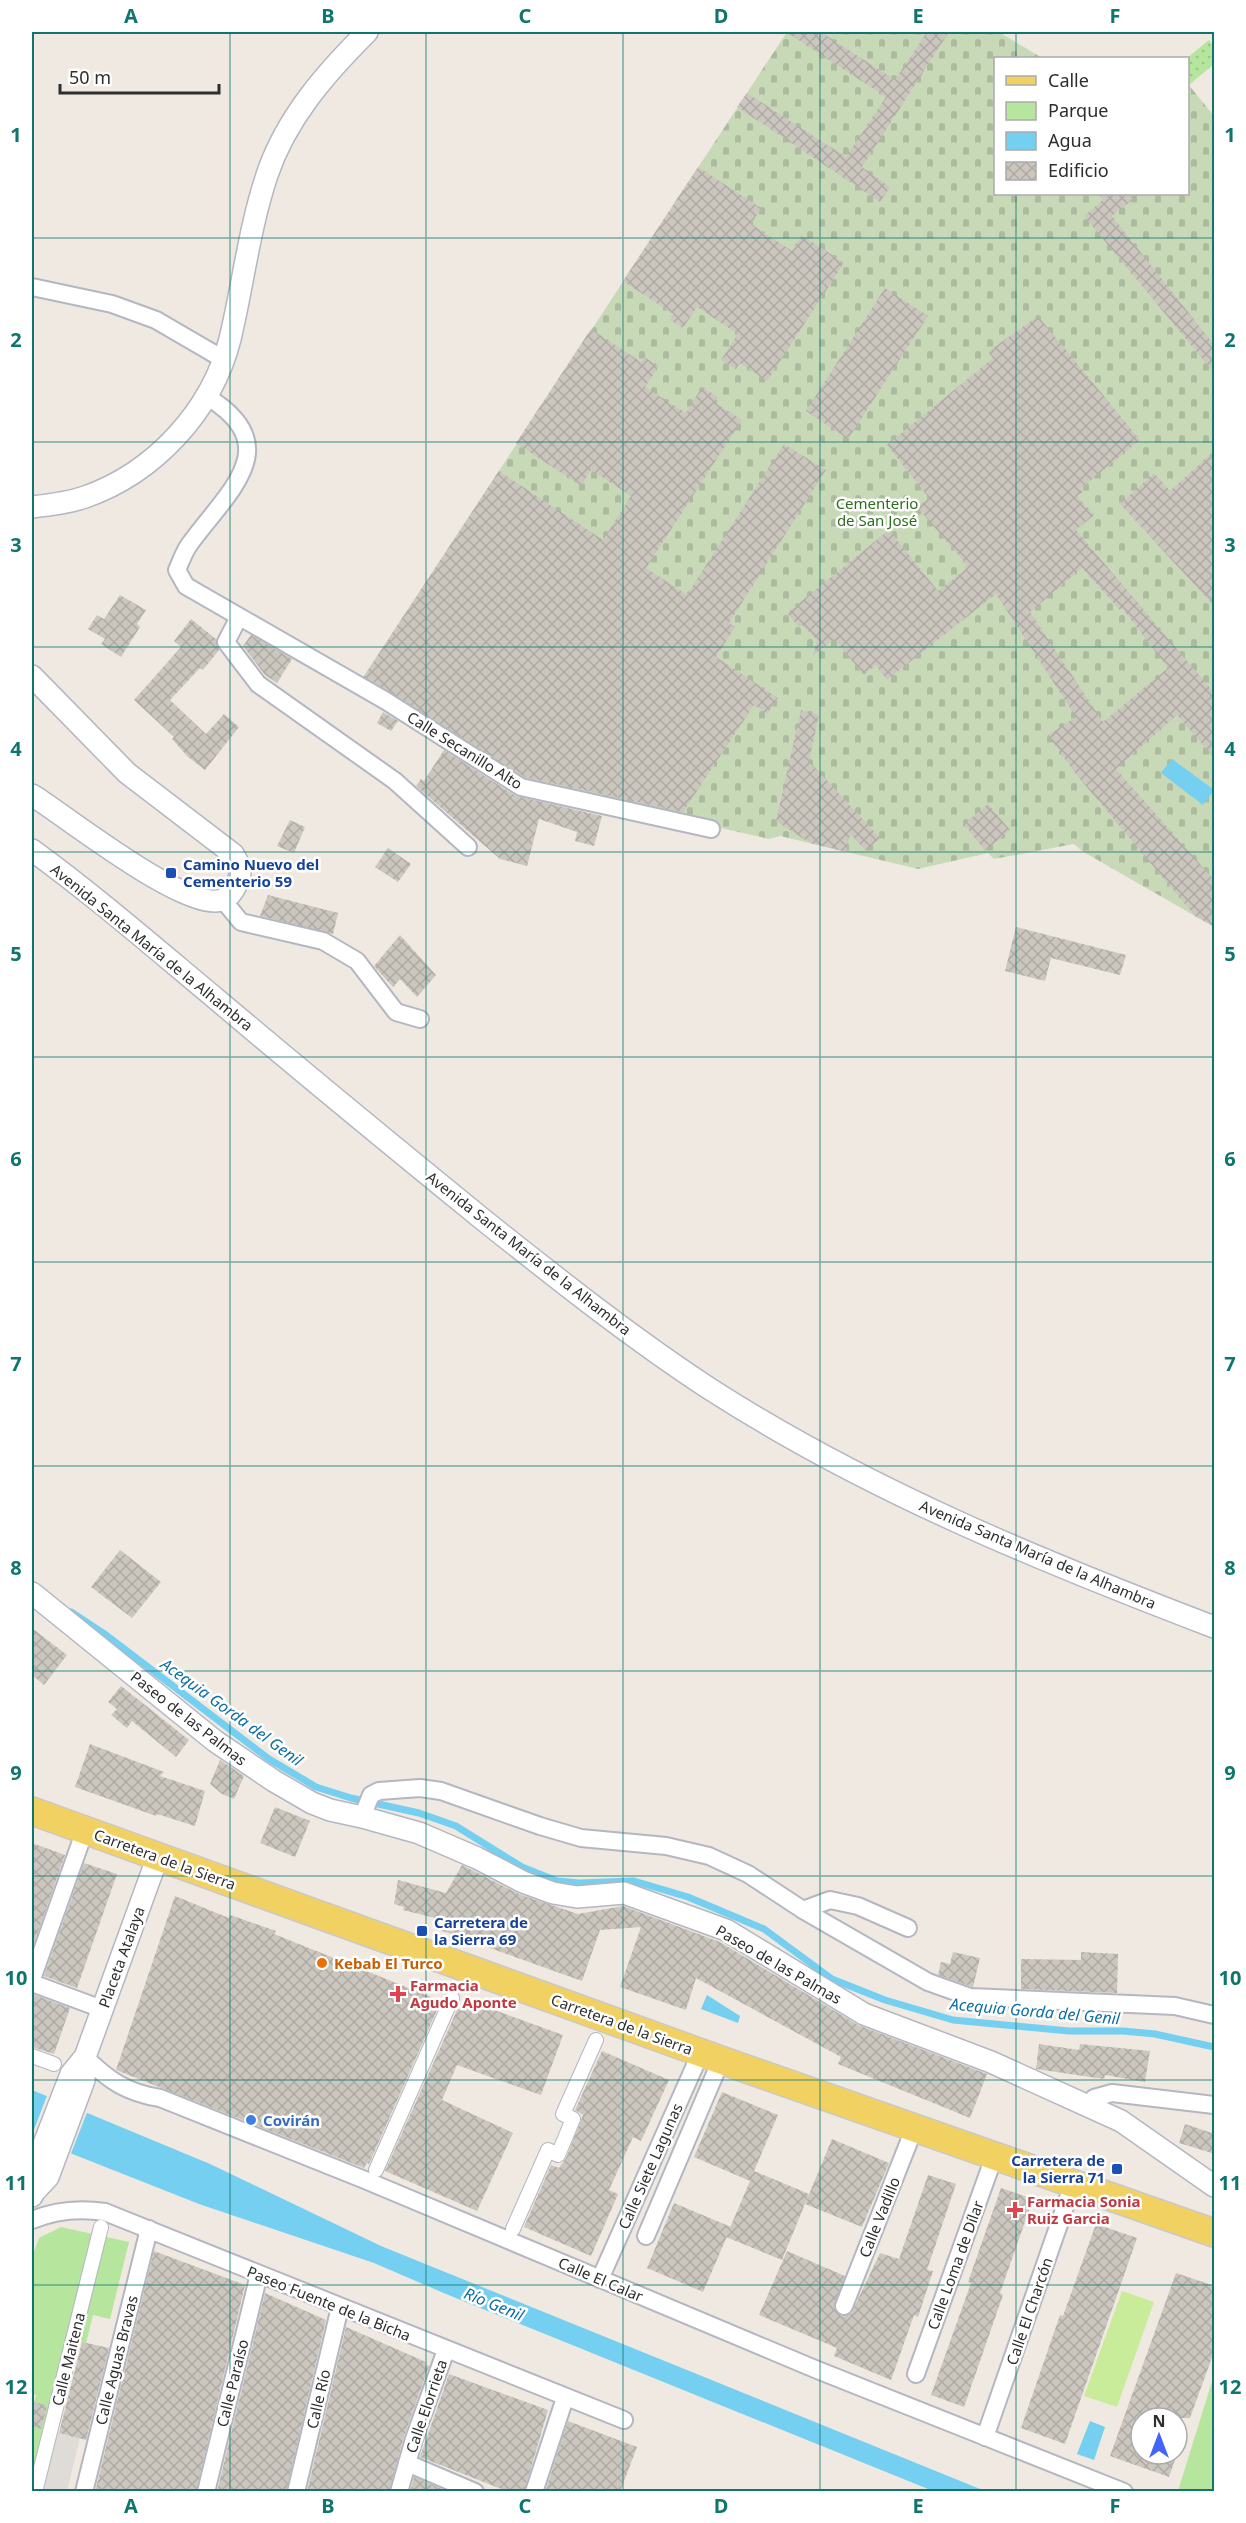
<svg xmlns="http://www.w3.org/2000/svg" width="1246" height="2523" viewBox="0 0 1246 2523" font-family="'Noto Sans',sans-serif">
	<defs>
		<pattern id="grass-dots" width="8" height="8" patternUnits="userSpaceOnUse" patternTransform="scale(1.5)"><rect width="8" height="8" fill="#b6e59e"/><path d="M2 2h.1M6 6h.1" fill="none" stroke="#9dc588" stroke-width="1.8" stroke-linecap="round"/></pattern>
		<pattern id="cemetery-stones" width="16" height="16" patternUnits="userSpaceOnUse" patternTransform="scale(1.5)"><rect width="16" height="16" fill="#c8d9b8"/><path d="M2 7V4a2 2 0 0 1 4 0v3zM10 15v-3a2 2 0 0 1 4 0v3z" fill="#acbb9e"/></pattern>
		<pattern id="building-cross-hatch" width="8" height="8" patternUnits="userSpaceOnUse" patternTransform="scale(1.5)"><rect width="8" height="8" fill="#cbc7bf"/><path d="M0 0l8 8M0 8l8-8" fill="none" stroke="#afaba4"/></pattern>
	</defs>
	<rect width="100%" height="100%" fill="#efe9e1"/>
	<path fill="url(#grass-dots)" d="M1209 40 1214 47V64L1189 85 1187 58Z"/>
	<path fill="url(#cemetery-stones)" d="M787 32H999L1042 58H996V194H1188V84L1214 116V927L1082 851 1074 844 994 859 988 853 918 869 780 836 769 839 522 783 363 678Z"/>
	<g fill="#b6e59e">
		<path d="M61 2227 129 2242 110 2319 93 2315 86 2343 74 2340 32 2491V2413L36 2395 32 2394V2257L39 2238Z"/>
		<path d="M1214 2375V2491H1178Z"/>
	</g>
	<path fill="#c9ec9a" d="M1122 2291 1154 2302 1117 2407 1084 2396Z"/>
	<path fill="#dfdcd8" d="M51 2431 80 2438 67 2491 36 2492Z"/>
	<g fill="#75cff0">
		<path d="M1172 759 1214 790 1203 805 1161 773Z"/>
		<path d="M707 1995 740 2016 738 2023 701 2009Z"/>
		<path d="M32 2090 210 2164 381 2246 985 2491H933L446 2294 374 2263 199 2204 32 2138Z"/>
		<path d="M1090 2421 1105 2427 1094 2460 1077 2454Z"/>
	</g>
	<path fill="#efe9e1" d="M48 2093 88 2110 70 2156 32 2141V2135Z"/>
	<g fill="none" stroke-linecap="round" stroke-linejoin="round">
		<path stroke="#75cff0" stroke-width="7" d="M71 1612 106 1635 269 1759 316 1787 351 1798 419 1813 456 1826 522 1867 557 1881 579 1883 634 1881 688 1897 764 1929 832 1979 885 2000 953 2020 1069 2031H1123L1155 2034 1214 2047"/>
	</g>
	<g fill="url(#building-cross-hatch)" fill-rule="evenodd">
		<path d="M786 32H821L895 80 927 32H949L862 167 890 187 880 202 737 107 747 93 846 157 886 97Z"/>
		<path d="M698 167 761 208 751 224 792 251 802 235 844 263 767 381 740 363 736 369 721 360 738 334 697 307 683 328 670 320 673 314 623 281Z"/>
		<path d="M1098 194H1140L1112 216 1215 346V374L1084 216 1103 200Z"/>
		<path d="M885 288 928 316 848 439 806 411Z"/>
		<path d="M1038 316 1140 440 1080 489 1083 492 1077 496 1094 515 1076 530 1215 694V759L1177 715 1116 769 1215 881V927L1195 916 1075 773 1048 735 1076 717 996 594 887 680 876 665 864 675 834 639 813 656 817 640 802 625 799 627 787 613 889 530 938 591 966 569 964 567 967 565 917 507 929 498 887 445 993 358 989 353 990 350ZM1082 568 1120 610 1122 608 1168 668 1103 722 1030 612Z"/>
		<path d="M591 329 641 362 644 357 659 366 645 387 686 413 702 387 718 397 714 402 742 420 646 568 687 595 784 444 826 470 729 623 735 627 716 657 778 698 767 714 754 705 683 812 525 777 364 676 499 471 603 540 631 496 591 470 581 486 516 443Z"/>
		<path d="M1215 450V607L1120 504 1154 473 1170 491Z"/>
		<path d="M120 595 146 610 137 624 140 627 121 657 101 644 105 639 88 629 97 615 104 619Z"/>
		<path d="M191 619 216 639 219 650 203 670 200 668 170 700 206 734 224 714 239 727 205 770 187 756 172 739 174 737 134 700 181 647 174 641Z"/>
		<path d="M251 635 292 659 277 683 265 675 243 646Z"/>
		<path d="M801 710 819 715 809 761 880 838 866 851 850 834 846 852 810 843 776 821Z"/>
		<path d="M383 712 398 721 391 731 377 723Z"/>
		<path d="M444 750 516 796 602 816 594 846 575 841 577 832 539 819 527 866 500 859 416 786 421 779 424 781Z"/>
		<path d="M988 804 1010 830 985 851 964 824Z"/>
		<path d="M290 820 305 827 294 853 277 846Z"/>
		<path d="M388 848 411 864 398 882 375 867Z"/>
		<path d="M268 895 338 913 333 934 260 916Z"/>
		<path d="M1016 927 1126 955 1120 975 1051 958 1045 981 1005 971Z"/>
		<path d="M400 935 436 975 417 997 400 979 393 987 374 966Z"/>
		<path d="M120 1550 161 1582 132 1618 91 1587Z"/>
		<path d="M32 1628 67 1655 44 1685 32 1675Z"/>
		<path d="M121 1686 189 1740 176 1757 132 1721 127 1728 111 1715 117 1709 108 1702Z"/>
		<path d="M90 1744 164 1772 160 1776 205 1791 195 1826 157 1814 156 1816 75 1787Z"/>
		<path d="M220 1760 244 1776 234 1799 222 1794 210 1784Z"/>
		<path d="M275 1807 310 1821 295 1857 260 1843Z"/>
		<path d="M32 1843 65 1855 32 1949Z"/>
		<path d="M84 1863 117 1874 77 1988 44 1976Z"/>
		<path d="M462 1865 519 1894 578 1914 623 1906 720 1942 858 2025 987 2074 970 2118 838 2064 841 2057 696 1978 686 2010 620 1987 641 1927 600 1930 582 1981 440 1930 443 1920 403 1910 404 1907 394 1904 398 1880 446 1893Z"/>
		<path d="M175 1896 229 1918 230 1915 276 1931 274 1934 441 2001 369 2164 367 2163 364 2168 116 2070Z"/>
		<path d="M953 1952 980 1958 973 1987 938 1975 941 1962 950 1964Z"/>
		<path d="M1081 1952 1118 1954 1117 1993 1021 1989V1959L1081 1960Z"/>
		<path d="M32 1994 70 2008 54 2054 32 2047Z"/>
		<path d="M464 1999 563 2035 541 2095 457 2065 442 2100 513 2133 477 2211 385 2171 458 2008 460 2009Z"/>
		<path d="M1039 2044 1079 2050 1080 2044 1150 2051 1145 2082 1105 2075 1104 2079 1036 2069Z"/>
		<path d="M602 2051 669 2080 641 2141 633 2137 609 2190 618 2194 591 2256 524 2227 551 2165 559 2168 566 2158 583 2115 575 2110Z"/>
		<path d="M722 2092 778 2115 754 2171 809 2194 782 2260 726 2237 750 2181 694 2157Z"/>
		<path d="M1185 2124 1215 2134V2154L1179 2143Z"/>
		<path d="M832 2139 889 2163 862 2227 805 2204Z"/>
		<path d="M928 2175 956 2184 927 2270 933 2271 918 2317 914 2315 891 2380 834 2356 837 2348 759 2315 787 2251 845 2276 834 2308 841 2316 851 2314 880 2253 899 2259Z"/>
		<path d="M1001 2188 1033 2199 1000 2293 1003 2295 964 2407 931 2395 971 2283 968 2282Z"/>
		<path d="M674 2203 731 2227 703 2292 647 2268Z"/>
		<path d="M1096 2224 1137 2238 1065 2444 1021 2428 1060 2315 1063 2316Z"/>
		<path d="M154 2251 245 2285 196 2492H95Z"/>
		<path d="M1176 2273 1215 2286V2349L1190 2418H1141V2454H1177L1169 2477 1110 2456Z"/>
		<path d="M265 2293 326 2320 286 2492H217Z"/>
		<path d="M346 2327 426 2362 425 2365 429 2366 404 2436 389 2492H307Z"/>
		<path d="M82 2342 109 2348 86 2440 59 2433Z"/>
		<path d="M449 2374 548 2410 524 2492H509L420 2457Z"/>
		<path d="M32 2401 47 2406 41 2429 32 2426Z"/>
		<path d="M568 2421 637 2447 620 2492H545Z"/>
		<path d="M414 2477 442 2489V2492H410Z"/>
	</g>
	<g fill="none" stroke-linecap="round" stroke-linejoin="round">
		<g stroke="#b4b7c1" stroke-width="16">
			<g id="pedestrian">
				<path d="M32 2056 54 2064"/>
				<path d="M376 2170 452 1998"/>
				<path d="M513 2229 548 2150 558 2155 573 2119 563 2114 596 2040"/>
				<path d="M35 2492 101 2227"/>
			</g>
		</g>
		<g stroke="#b4b7c1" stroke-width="20">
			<g id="minor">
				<path d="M32 287 112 304 156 320 223 359"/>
				<path d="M206 396C289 446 227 492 189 545 184 552 181 561 177 570L186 586 386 701 521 787 711 829"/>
				<path d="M239 617 226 642 258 684 395 781 468 847"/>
				<path d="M223 900 241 922 323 941 357 961 396 1012 420 1019"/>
				<path d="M362 1817 371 1795 379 1791 420 1788 441 1791 540 1826 581 1838 666 1846 709 1856 748 1874 803 1910 928 1982 970 1997 1175 2006 1214 2015"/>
				<path d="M803 1910 830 1900 858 1906 908 1928"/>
				<path d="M32 1979 85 1830"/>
				<path d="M32 1983 102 2009"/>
				<path d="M85 2057C108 2080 127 2093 160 2098L365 2180 815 2369 1124 2492"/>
				<path d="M1088 2105 1094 2098 1112 2093 1214 2105"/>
				<path d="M32 2220C56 2210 79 2208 105 2212L624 2420"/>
				<path d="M646 2236 721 2060"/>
				<path d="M600 2279 701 2052"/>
				<path d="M844 2306 914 2129"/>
				<path d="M916 2374 994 2157"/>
				<path d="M985 2437 1073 2184"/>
				<path d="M407 2463 475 2492"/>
				<path d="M84 2492 149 2229"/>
				<path d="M206 2492 259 2274"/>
				<path d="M296 2492 340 2307"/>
				<path d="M399 2492 414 2439 446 2350"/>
				<path d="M534 2492 565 2398"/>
			</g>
		</g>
		<g stroke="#b4b7c1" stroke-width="24">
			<g id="tertiary">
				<path d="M32 507C50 505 68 503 85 497 154 473 212 411 230 339 243 285 249 229 267 175 286 118 326 73 367 32"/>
				<path d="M32 676 127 773 233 854C239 864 243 872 237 883 234 890 230 897 222 900 186 912 66 816 32 795"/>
				<path d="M32 850C95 896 155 948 215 998 305 1074 395 1148 486 1222 559 1280 632 1338 710 1389 867 1490 1041 1561 1214 1627"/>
				<path d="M32 1593 215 1741 274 1781 312 1803 330 1810 362 1817 419 1833 477 1858 523 1882 553 1893 577 1897 624 1893 726 1930 864 2014 991 2062 1121 2121 1214 2186"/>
				<path d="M32 2194 48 2177 84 2080 85 2057 158 1856"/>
				<path d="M32 2196 33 2172 71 2074 85 2057"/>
			</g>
		</g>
		<g stroke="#c9c9c9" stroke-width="30">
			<path id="primary" d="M32 1811 721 2060 1214 2233"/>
		</g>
		<use href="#pedestrian" stroke="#fff" stroke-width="14"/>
		<use href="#minor" stroke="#fff" stroke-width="16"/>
		<use href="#tertiary" stroke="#fff" stroke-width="21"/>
		<use href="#primary" stroke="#f2d163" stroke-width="27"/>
	</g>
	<path fill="none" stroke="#0f766e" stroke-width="1.5" stroke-opacity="0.55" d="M230 32V2492M426 32V2492M623 32V2492M820 32V2492M1016 32V58M1016 194V2492M32 238H1214M32 442H1214M32 647H1214M32 852H1214M32 1057H1214M32 1262H1214M32 1466H1214M32 1671H1214M32 1876H1214M32 2080H1214M32 2285H1214"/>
	<g fill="#1a4fb4" stroke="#fff" stroke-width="2">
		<rect x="165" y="867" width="12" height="12" rx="3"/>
		<rect x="416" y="1925" width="12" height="12" rx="3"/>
		<rect x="1111" y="2163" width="12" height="12" rx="3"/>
	</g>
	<circle fill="#e8710a" stroke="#fff" stroke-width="2" cx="322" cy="1963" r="6"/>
	<g fill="#e0444e" stroke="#fff" stroke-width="2">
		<path d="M395 1985h6v6h6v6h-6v6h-6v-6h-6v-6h6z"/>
		<path d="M1012 2201h6v6h6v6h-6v6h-6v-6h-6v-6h6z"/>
	</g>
	<circle fill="#3f7fe0" stroke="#fff" stroke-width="2" cx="251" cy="2120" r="6"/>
	<g text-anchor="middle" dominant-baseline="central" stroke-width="5" stroke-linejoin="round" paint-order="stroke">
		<g font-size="15" fill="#2c6e1b" stroke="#fff">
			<text x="877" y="503">Cementerio<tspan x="877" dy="17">de San José</tspan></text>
		</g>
		<g font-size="15" fill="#2e2e2e" stroke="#fff">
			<text transform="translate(465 750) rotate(32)">Calle Secanillo Alto</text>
			<text transform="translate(152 947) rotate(39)">Avenida Santa María de la Alhambra</text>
			<text transform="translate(529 1253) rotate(38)">Avenida Santa María de la Alhambra</text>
			<text transform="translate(1038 1554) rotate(23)">Avenida Santa María de la Alhambra</text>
			<text transform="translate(189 1718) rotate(38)">Paseo de las Palmas</text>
			<text transform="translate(165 1859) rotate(20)">Carretera de la Sierra</text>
			<text transform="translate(121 1957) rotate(-70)">Placeta Atalaya</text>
			<text transform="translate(779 1964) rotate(30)">Paseo de las Palmas</text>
			<text transform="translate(622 2024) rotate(20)">Carretera de la Sierra</text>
			<text transform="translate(650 2166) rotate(-66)">Calle Siete Lagunas</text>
			<text transform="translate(879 2217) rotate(-68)">Calle Vadillo</text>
			<text transform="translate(955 2265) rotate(-70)">Calle Loma de Dílar</text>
			<text transform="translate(601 2279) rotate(23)">Calle El Calar</text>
			<text transform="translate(329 2303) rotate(22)">Paseo Fuente de la Bicha</text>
			<text transform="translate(1029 2311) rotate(-71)">Calle El Charcón</text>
			<text transform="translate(68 2359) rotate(-76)">Calle Maitena</text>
			<text transform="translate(116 2360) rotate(-76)">Calle Aguas Bravas</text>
			<text transform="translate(232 2383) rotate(-76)">Calle Paraíso</text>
			<text transform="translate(318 2399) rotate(-77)">Calle Río</text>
			<text transform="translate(426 2406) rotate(-71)">Calle Elorrieta</text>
		</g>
		<g font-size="15" font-weight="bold" fill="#164399" stroke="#fff" text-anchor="start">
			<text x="183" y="864">Camino Nuevo del<tspan x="183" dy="17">Cementerio 59</tspan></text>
			<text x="434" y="1922">Carretera de<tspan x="434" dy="17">la Sierra 69</tspan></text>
			<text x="1105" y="2160" text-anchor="end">Carretera de<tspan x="1105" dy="17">la Sierra 71</tspan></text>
		</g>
		<g font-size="15" font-weight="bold" fill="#c56008" stroke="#fff" text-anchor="start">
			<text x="334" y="1963">Kebab El Turco</text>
		</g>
		<g font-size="15" font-weight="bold" fill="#be3a42" stroke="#fff" text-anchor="start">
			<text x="410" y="1985">Farmacia<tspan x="410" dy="17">Agudo Aponte</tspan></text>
			<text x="1027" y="2201">Farmacia Sonia<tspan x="1027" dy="17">Ruiz Garcia</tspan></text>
		</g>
		<g font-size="15" font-weight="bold" fill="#366cbe" stroke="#fff" text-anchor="start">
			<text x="263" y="2120">Covirán</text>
		</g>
		<g font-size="16" font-style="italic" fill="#0d6fa3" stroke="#fff">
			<text transform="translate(232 1712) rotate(36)">Acequia Gorda del Genil</text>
			<text transform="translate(1035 2011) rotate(5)">Acequia Gorda del Genil</text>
			<text transform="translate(494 2304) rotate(22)">Río Genil</text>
		</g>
	</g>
	<rect width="1246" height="2523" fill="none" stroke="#ffffff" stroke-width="66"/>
	<rect x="994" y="57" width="195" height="138" fill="#ffffff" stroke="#ababab" stroke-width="1.5"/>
	<rect x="1006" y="76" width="30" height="9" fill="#f2d163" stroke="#ababab" stroke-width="1.5"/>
	<text x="1048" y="87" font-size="18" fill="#2e2e2e">Calle</text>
	<rect x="1006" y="102" width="30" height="18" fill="#b6e59e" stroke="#ababab" stroke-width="1.5"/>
	<text x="1048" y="117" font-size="18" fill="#2e2e2e">Parque</text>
	<rect x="1006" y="132" width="30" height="18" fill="#75cff0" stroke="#ababab" stroke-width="1.5"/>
	<text x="1048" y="147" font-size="18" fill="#2e2e2e">Agua</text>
	<rect x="1006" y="162" width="30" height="18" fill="url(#building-cross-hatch)" stroke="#ababab" stroke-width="1.5"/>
	<text x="1048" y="177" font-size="18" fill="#2e2e2e">Edificio</text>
	<g transform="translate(1159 2436)"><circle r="28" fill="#ffffff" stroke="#ababab" stroke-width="1.5"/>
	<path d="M0-4.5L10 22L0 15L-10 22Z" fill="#4264fb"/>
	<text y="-9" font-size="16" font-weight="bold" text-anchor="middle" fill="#2e2e2e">N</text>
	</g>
	<path d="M60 84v9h159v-9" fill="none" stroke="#2e2e2e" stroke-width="3"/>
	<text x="69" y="84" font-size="18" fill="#2e2e2e" stroke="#ffffff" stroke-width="4.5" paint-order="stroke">50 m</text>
	<rect x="33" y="33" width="1180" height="2457" fill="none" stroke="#0f766e" stroke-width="2"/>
	<g font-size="20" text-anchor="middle" font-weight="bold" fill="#0f766e">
		<text x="131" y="23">A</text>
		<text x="328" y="23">B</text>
		<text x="525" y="23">C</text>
		<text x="721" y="23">D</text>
		<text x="918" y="23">E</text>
		<text x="1115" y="23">F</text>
		<text x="16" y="142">1</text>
		<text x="1230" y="142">1</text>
		<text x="16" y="347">2</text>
		<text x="1230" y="347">2</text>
		<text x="16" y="552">3</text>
		<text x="1230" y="552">3</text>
		<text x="16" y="756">4</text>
		<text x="1230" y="756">4</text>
		<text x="16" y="961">5</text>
		<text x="1230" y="961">5</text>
		<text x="16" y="1166">6</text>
		<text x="1230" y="1166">6</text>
		<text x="16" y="1371">7</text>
		<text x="1230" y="1371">7</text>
		<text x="16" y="1575">8</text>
		<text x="1230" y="1575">8</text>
		<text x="16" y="1780">9</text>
		<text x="1230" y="1780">9</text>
		<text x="16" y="1985">10</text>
		<text x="1230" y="1985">10</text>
		<text x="16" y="2190">11</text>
		<text x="1230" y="2190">11</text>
		<text x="16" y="2394">12</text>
		<text x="1230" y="2394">12</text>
		<text x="131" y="2513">A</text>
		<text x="328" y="2513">B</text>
		<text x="525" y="2513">C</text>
		<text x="721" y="2513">D</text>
		<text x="918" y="2513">E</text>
		<text x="1115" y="2513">F</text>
	</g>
</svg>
